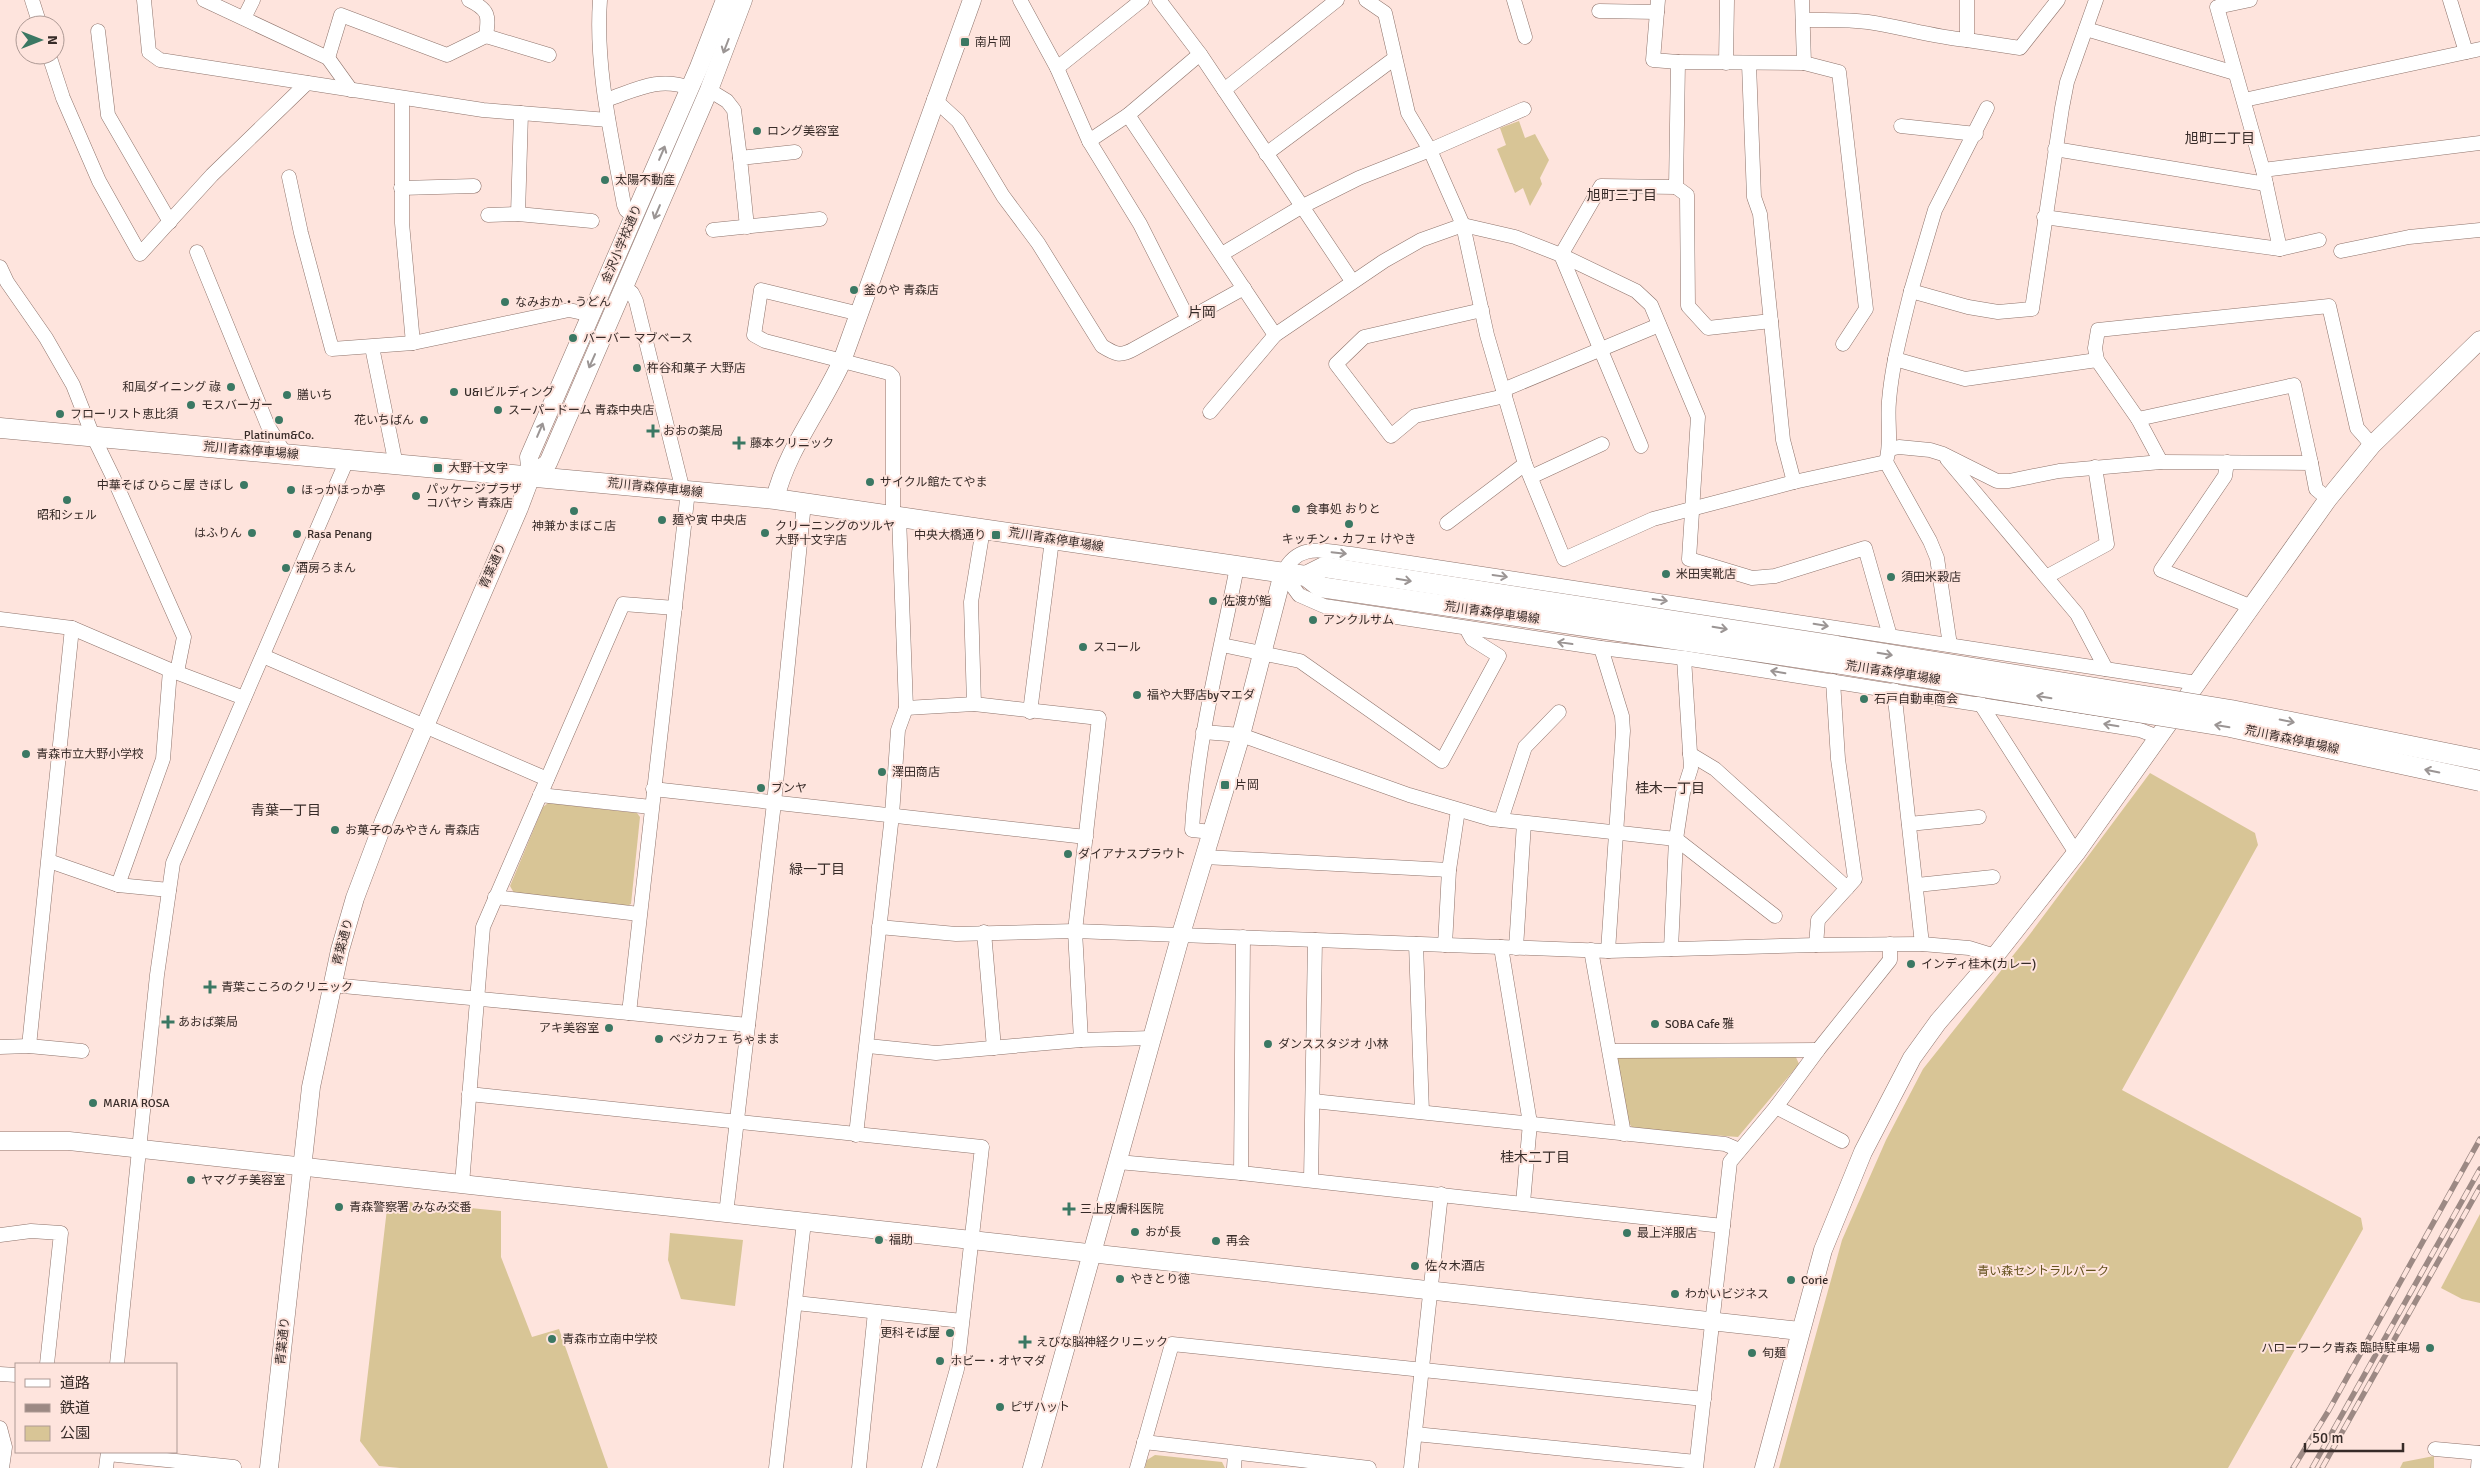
<svg xmlns="http://www.w3.org/2000/svg" width="2480" height="1468" viewBox="0 0 2480 1468" font-family="Signika,'Noto Sans JP',sans-serif">
	<rect width="100%" height="100%" fill="#fee4dd"/>
	<g fill="#d8c596">
		<path d="M1519 121 1525 138 1535 134 1549 160 1540 178 1542 184 1530 206 1523 188 1515 193 1497 149 1506 145 1500 128Z"/>
		<path d="M2150 773 2255 833 2258 845 2122 1090 2361 1218 2363 1229 2228 1468H1779L1842 1240 1886 1140 1923 1069 2030 934Z"/>
		<path d="M548 803 637 813 640 817 631 904 627 906 514 893 510 886 543 807Z"/>
		<path d="M1795 1055 1799 1064 1738 1137 1633 1129 1629 1123 1617 1060 1620 1056Z"/>
		<path d="M388 1200 501 1211V1257L532 1337 559 1329 608 1468H400L379 1466 360 1441Z"/>
		<path d="M2480 1214V1303L2462 1299 2441 1288Z"/>
		<path d="M670 1233 743 1240 735 1306 681 1299 668 1260Z"/>
		<path d="M1155 1455 1222 1462 1225 1468H1145L1147 1460Z"/>
		<path d="M2434 1456V1468H2400L2403 1462Z"/>
	</g>
	<g fill="none" stroke-linecap="round" stroke-linejoin="round">
		<g stroke="#8e736b" stroke-width="15">
			<g id="minor">
				<path d="M32 0 40 25"/>
				<path d="M144 0 149 52 160 60 483 110 608 120"/>
				<path d="M204 0 328 58 351 90"/>
				<path d="M469 0C489 10 489 15 486 36"/>
				<path d="M600 0C595 68 612 138 624 205L626 210 634 217"/>
				<path d="M1020 0 1057 68 1089 141 1140 224 1188 319"/>
				<path d="M1159 0 1200 54 1352 281"/>
				<path d="M1366 0 1385 13 1408 113 1430 150 1524 109"/>
				<path d="M1514 0 1525 37"/>
				<path d="M1658 0 1653 60 1678 62"/>
				<path d="M2250 0 2217 7 2263 170 2280 249"/>
				<path d="M2450 0 2466 52"/>
				<path d="M1599 11 1657 12"/>
				<path d="M244 18 253 0"/>
				<path d="M1803 20C1824 20 1847 19 1868 22 1902 27 1933 37 1967 40V0"/>
				<path d="M2086 29 2235 73"/>
				<path d="M98 31 108 115 170 222"/>
				<path d="M1967 40 2020 48 2058 0"/>
				<path d="M49 55 63 98 99 181 140 254 212 175 307 83"/>
				<path d="M328 58 341 15 447 55 486 36 549 55"/>
				<path d="M1726 63 1727 0"/>
				<path d="M1804 63 1839 72 1866 309 1843 344"/>
				<path d="M1749 64 1754 197 1760 214 1783 440 1794 482"/>
				<path d="M1057 68 1142 0"/>
				<path d="M709 90 727 101 734 110 740 158"/>
				<path d="M1224 90 1337 0"/>
				<path d="M402 99V223L413 343"/>
				<path d="M934 99 958 121 1003 196 1038 243 1102 346C1115 354 1120 357 1134 349L1244 288"/>
				<path d="M606 100C636 90 658 76 690 88"/>
				<path d="M2244 100 2480 49"/>
				<path d="M1128 115 1275 335"/>
				<path d="M1901 126 1976 134"/>
				<path d="M1089 141 1128 115 1200 54"/>
				<path d="M2055 149 2266 184"/>
				<path d="M1266 154 1395 58"/>
				<path d="M2263 170 2480 143"/>
				<path d="M289 177 301 233 332 349 413 343 569 310 592 315"/>
				<path d="M1676 187 1687 195 1688 306 1708 328 1771 321"/>
				<path d="M401 188 474 186"/>
				<path d="M518 214 521 113"/>
				<path d="M488 215 518 214 592 221"/>
				<path d="M2044 217 2280 249 2319 240"/>
				<path d="M747 227 740 158 795 152"/>
				<path d="M713 230 820 219"/>
				<path d="M2341 251 2409 237 2480 230"/>
				<path d="M197 252 268 426 285 454"/>
				<path d="M1222 254 1301 207 1359 178 1430 150 1463 225 1487 335 1503 390 1525 464 1564 559 1653 519 1794 482 1886 462"/>
				<path d="M1561 255 1601 186 1676 187 1678 62 1804 63 1802 0"/>
				<path d="M1561 255 1641 446"/>
				<path d="M0 267 7 282 46 338 73 385 93 436 113 477 184 637 177 672"/>
				<path d="M625 287 632 293 636 301 683 491"/>
				<path d="M1911 291 1935 210 1987 108"/>
				<path d="M1482 310 1364 337 1336 364 1391 436 1415 416 1505 396"/>
				<path d="M860 314 761 290 754 335 765 341 889 373 893 377V515"/>
				<path d="M372 347 396 465"/>
				<path d="M1895 359 1965 379 2097 360"/>
				<path d="M1503 390 1659 325"/>
				<path d="M1210 412 1275 335 1384 261 1421 240 1463 225 1515 237 1561 255 1636 291 1651 305 1698 417 1689 559 1752 578 1775 576 1865 548 1890 636"/>
				<path d="M2138 419 2294 385 2311 463"/>
				<path d="M1890 449 1899 447 1930 450 1943 454 1997 481H2009L2059 471 2161 462 2311 463 2316 489 2328 499"/>
				<path d="M1947 459 2077 614 2106 669"/>
				<path d="M2161 462 2138 419 2097 360 2095 348 2098 330 2329 306 2357 428 2372 445"/>
				<path d="M2227 462 2225 476 2161 570 2252 607"/>
				<path d="M1531 477 1602 444"/>
				<path d="M1447 523 1525 464"/>
				<path d="M2046 577 2107 544 2095 467"/>
				<path d="M0 619 72 628 170 670 244 698"/>
				<path d="M1222 645 1300 661 1442 761 1499 656 1472 639 1466 628"/>
				<path d="M1950 645 1937 558 1930 541 1886 462C1892 442 1887 422 1889 401 1892 364 1902 328 1911 291L1968 307 1998 312 2032 309 2062 108 2067 82 2096 0"/>
				<path d="M1601 648 1622 716 1623 731 1608 951"/>
				<path d="M263 656 547 779"/>
				<path d="M1833 681 1838 759 1855 879 1847 888"/>
				<path d="M1894 690 1922 944"/>
				<path d="M1980 703 2076 853"/>
				<path d="M974 704 971 602 983 529"/>
				<path d="M906 708 974 704 1099 718 1075 931 1081 1040"/>
				<path d="M1030 712 1052 540"/>
				<path d="M1203 732 1241 735 1409 795 1491 819 1676 839 1775 916"/>
				<path d="M2158 737 2140 730 1684 658 1601 648 1324 606 1299 595 1283 573C1298 542 1323 551 1351 554L2197 683"/>
				<path d="M1690 754 1715 769 1847 888 1818 920 1816 945"/>
				<path d="M653 789 1086 837"/>
				<path d="M540 795 651 807"/>
				<path d="M1501 820 1525 747 1559 712"/>
				<path d="M1909 824 1979 817"/>
				<path d="M1212 832 1192 830C1197 741 1220 654 1237 567"/>
				<path d="M1204 857 1449 870"/>
				<path d="M49 861 118 885 169 890"/>
				<path d="M118 885 163 759 170 670"/>
				<path d="M1917 885 1993 877"/>
				<path d="M495 897 639 914"/>
				<path d="M879 927 956 934 1075 931 1608 951 1816 945 1922 944 1969 948 1995 956"/>
				<path d="M984 932 994 1048"/>
				<path d="M1243 937 1241 1173 1723 1226"/>
				<path d="M1416 944 1422 1112"/>
				<path d="M1445 945 1449 870 1458 810"/>
				<path d="M1501 947 1530 1123 1523 1203"/>
				<path d="M1516 948 1524 823"/>
				<path d="M1671 949 1676 839 1683 793 1691 768 1684 658"/>
				<path d="M1591 950 1624 1134"/>
				<path d="M332 985 629 1013 688 491"/>
				<path d="M629 1013 748 1025"/>
				<path d="M29 1046 72 628"/>
				<path d="M868 1046 936 1053 1081 1040 1152 1038"/>
				<path d="M0 1047 29 1046 82 1051"/>
				<path d="M1610 1051 1818 1050"/>
				<path d="M469 1094 982 1147 957 1369 929 1468"/>
				<path d="M1313 1101 1725 1144 1739 1150"/>
				<path d="M1776 1107 1842 1141"/>
				<path d="M856 1135 892 815 898 730 906 708 899 516"/>
				<path d="M1118 1162 1241 1173"/>
				<path d="M1311 1180 1315 940"/>
				<path d="M462 1184 483 927 623 604 675 608"/>
				<path d="M726 1214 774 803 804 503"/>
				<path d="M0 1235 31 1231 61 1233 47 1364"/>
				<path d="M796 1303 962 1321"/>
				<path d="M117 1364 157 975 173 863 347 460"/>
				<path d="M0 1374 16 1375"/>
				<path d="M0 1428 5 1447 2 1468"/>
				<path d="M1415 1434 1696 1462"/>
				<path d="M1144 1442 1369 1468"/>
				<path d="M2435 1449 2480 1453"/>
				<path d="M108 1454 234 1467"/>
				<path d="M106 1468 108 1452"/>
				<path d="M776 1468 804 1222"/>
				<path d="M859 1468 875 1312"/>
				<path d="M1137 1468 1172 1344 1704 1399"/>
				<path d="M1234 1468 1235 1453"/>
				<path d="M1411 1468 1441 1194"/>
				<path d="M1696 1468 1730 1162 1776 1107 1818 1050 1890 960V944"/>
				<path d="M2478 1468 2479 1453"/>
			</g>
		</g>
		<g stroke="#8e736b" stroke-width="19">
			<g id="tertiary">
				<path d="M531 476 548 463 709 90 743 0"/>
				<path d="M775 499C787 449 821 408 842 361L972 0"/>
				<path d="M0 1141H69L1800 1331"/>
				<path d="M269 1468 311 1087 340 950 355 898 384 821 519 508 531 476 529 457 699 67 725 0"/>
				<path d="M1032 1468 1181 934 1241 735 1283 573"/>
				<path d="M1764 1468 1823 1250 1863 1152 1912 1058 1938 1022 1995 956 2076 853 2328 499 2372 445 2480 340"/>
			</g>
		</g>
		<g stroke="#8e736b" stroke-width="21">
			<g id="secondary">
				<path d="M0 428 775 499 1306 576 1320 587 1834 663"/>
				<path d="M1306 576 1324 567 1837 646"/>
			</g>
		</g>
		<use href="#minor" stroke="#fff" stroke-width="14"/>
		<use href="#tertiary" stroke="#fff" stroke-width="18"/>
		<use href="#secondary" stroke="#fff" stroke-width="20"/>
		<g stroke="#9c8984" stroke-width="5.5">
			<g id="rail">
				<path d="M2293 1468 2329 1410 2480 1139"/>
				<path d="M2312 1468 2480 1169"/>
				<path d="M2322 1468 2480 1187"/>
			</g>
		</g>
		<use href="#rail" stroke="#fee4dd" stroke-width="4" stroke-dasharray="11" stroke-linecap="butt"/>
		<g stroke="#8e736b" stroke-width="21" stroke-linecap="butt">
			<g id="secondary-bridge">
				<path d="M1837 646 2231 710 2480 760"/>
				<path d="M1834 663 2230 727 2480 781"/>
			</g>
		</g>
		<use href="#secondary-bridge" stroke="#fff" stroke-width="20"/>
	</g>
	<defs><path id="oneway-shaft" d="M-6 0H5M1.5-3L5.5 0L1.5 3" fill="none" stroke-width="1.6" stroke-linecap="round" stroke-linejoin="round" transform="scale(1.25)"/></defs>
	<g stroke="#9b9594">
		<use href="#oneway-shaft" transform="translate(726 46) rotate(111)"/>
		<use href="#oneway-shaft" transform="translate(662 153) rotate(-67)"/>
		<use href="#oneway-shaft" transform="translate(657 212) rotate(113)"/>
		<use href="#oneway-shaft" transform="translate(592 361) rotate(114)"/>
		<use href="#oneway-shaft" transform="translate(540 430) rotate(-67)"/>
		<use href="#oneway-shaft" transform="translate(1339 553) rotate(6)"/>
		<use href="#oneway-shaft" transform="translate(1500 576) rotate(8)"/>
		<use href="#oneway-shaft" transform="translate(1404 580) rotate(9)"/>
		<use href="#oneway-shaft" transform="translate(1660 600) rotate(8)"/>
		<use href="#oneway-shaft" transform="translate(1821 625) rotate(9)"/>
		<use href="#oneway-shaft" transform="translate(1720 628) rotate(9)"/>
		<use href="#oneway-shaft" transform="translate(1565 643) rotate(-172)"/>
		<use href="#oneway-shaft" transform="translate(1885 654) rotate(9)"/>
		<use href="#oneway-shaft" transform="translate(1778 672) rotate(-171)"/>
		<use href="#oneway-shaft" transform="translate(2044 697) rotate(-171)"/>
		<use href="#oneway-shaft" transform="translate(2287 721) rotate(11)"/>
		<use href="#oneway-shaft" transform="translate(2111 725) rotate(-171)"/>
		<use href="#oneway-shaft" transform="translate(2222 726) rotate(-171)"/>
		<use href="#oneway-shaft" transform="translate(2432 771) rotate(-168)"/>
	</g>
	<g fill="#3b7863" stroke="#fee4dd" stroke-width="2">
		<rect x="960" y="37" width="10" height="10" rx="2.5"/>
		<circle cx="757" cy="131" r="5"/>
		<circle cx="605" cy="180" r="5"/>
		<circle cx="854" cy="290" r="5"/>
		<circle cx="505" cy="302" r="5"/>
		<circle cx="573" cy="338" r="5"/>
		<circle cx="637" cy="368" r="5"/>
		<circle cx="231" cy="387" r="5"/>
		<circle cx="454" cy="392" r="5"/>
		<circle cx="287" cy="395" r="5"/>
		<circle cx="191" cy="405" r="5"/>
		<circle cx="498" cy="410" r="5"/>
		<circle cx="60" cy="414" r="5"/>
		<circle cx="279" cy="420" r="5"/>
		<circle cx="424" cy="420" r="5"/>
		<path d="M650.5 423.5h5v5h5v5h-5v5h-5v-5h-5v-5h5z"/>
		<path d="M736.5 435.5h5v5h5v5h-5v5h-5v-5h-5v-5h5z"/>
		<rect x="433" y="463" width="10" height="10" rx="2.5"/>
		<circle cx="870" cy="482" r="5"/>
		<circle cx="244" cy="485" r="5"/>
		<circle cx="291" cy="490" r="5"/>
		<circle cx="416" cy="496" r="5"/>
		<circle cx="67" cy="500" r="5"/>
		<circle cx="1296" cy="509" r="5"/>
		<circle cx="574" cy="511" r="5"/>
		<circle cx="662" cy="520" r="5"/>
		<circle cx="1349" cy="524" r="5"/>
		<circle cx="252" cy="533" r="5"/>
		<circle cx="765" cy="533" r="5"/>
		<circle cx="297" cy="534" r="5"/>
		<rect x="991" y="530" width="10" height="10" rx="2.5"/>
		<circle cx="286" cy="568" r="5"/>
		<circle cx="1666" cy="574" r="5"/>
		<circle cx="1891" cy="577" r="5"/>
		<circle cx="1213" cy="601" r="5"/>
		<circle cx="1313" cy="620" r="5"/>
		<circle cx="1083" cy="647" r="5"/>
		<circle cx="1137" cy="695" r="5"/>
		<circle cx="1864" cy="699" r="5"/>
		<circle cx="26" cy="754" r="5"/>
		<circle cx="882" cy="772" r="5"/>
		<rect x="1220" y="780" width="10" height="10" rx="2.5"/>
		<circle cx="761" cy="788" r="5"/>
		<circle cx="335" cy="830" r="5"/>
		<circle cx="1068" cy="854" r="5"/>
		<circle cx="1911" cy="964" r="5"/>
		<path d="M207.5 979.5h5v5h5v5h-5v5h-5v-5h-5v-5h5z"/>
		<path d="M165.5 1014.5h5v5h5v5h-5v5h-5v-5h-5v-5h5z"/>
		<circle cx="1655" cy="1024" r="5"/>
		<circle cx="609" cy="1028" r="5"/>
		<circle cx="659" cy="1039" r="5"/>
		<circle cx="1268" cy="1044" r="5"/>
		<circle cx="93" cy="1103" r="5"/>
		<circle cx="191" cy="1180" r="5"/>
		<circle cx="339" cy="1207" r="5"/>
		<path d="M1066.5 1201.5h5v5h5v5h-5v5h-5v-5h-5v-5h5z"/>
		<circle cx="1135" cy="1232" r="5"/>
		<circle cx="1627" cy="1233" r="5"/>
		<circle cx="879" cy="1240" r="5"/>
		<circle cx="1216" cy="1241" r="5"/>
		<circle cx="1415" cy="1266" r="5"/>
		<circle cx="1120" cy="1279" r="5"/>
		<circle cx="1791" cy="1280" r="5"/>
		<circle cx="1675" cy="1294" r="5"/>
		<circle cx="950" cy="1333" r="5"/>
		<circle cx="552" cy="1339" r="5"/>
		<path d="M1022.5 1334.5h5v5h5v5h-5v5h-5v-5h-5v-5h5z"/>
		<circle cx="2430" cy="1348" r="5"/>
		<circle cx="1752" cy="1353" r="5"/>
		<circle cx="940" cy="1361" r="5"/>
		<circle cx="1000" cy="1407" r="5"/>
	</g>
	<g text-anchor="middle" dominant-baseline="central" stroke-width="4" stroke-linejoin="round" paint-order="stroke">
		<g font-size="12" fill="#372b28" stroke="#fee4dd" text-anchor="start">
			<text x="975" y="42">南片岡</text>
			<text x="767" y="131">ロング美容室</text>
			<text x="615" y="180">太陽不動産</text>
			<text x="864" y="290">釜のや 青森店</text>
			<text x="515" y="302">なみおか・うどん</text>
			<text x="583" y="338">バーバー マブベース</text>
			<text x="647" y="368">杵谷和菓子 大野店</text>
			<text x="221" y="387" text-anchor="end">和風ダイニング 祿</text>
			<text x="464" y="392">U&amp;Iビルディング</text>
			<text x="297" y="395">膳いち</text>
			<text x="201" y="405">モスバーガー</text>
			<text x="508" y="410">スーパードーム 青森中央店</text>
			<text x="70" y="414">フローリスト恵比須</text>
			<text x="414" y="420" text-anchor="end">花いちばん</text>
			<text x="663" y="431">おおの薬局</text>
			<text x="279" y="435" text-anchor="middle">Platinum&amp;Co.</text>
			<text x="750" y="443">藤本クリニック</text>
			<text x="448" y="468">大野十文字</text>
			<text x="880" y="482">サイクル館たてやま</text>
			<text x="234" y="485" text-anchor="end">中華そば ひらこ屋 きぼし</text>
			<text x="426" y="489">パッケージプラザ<tspan x="426" dy="14">コバヤシ 青森店</tspan></text>
			<text x="301" y="490">ほっかほっか亭</text>
			<text x="1306" y="509">食事処 おりと</text>
			<text x="67" y="515" text-anchor="middle">昭和シェル</text>
			<text x="672" y="520">麺や寅 中央店</text>
			<text x="574" y="526" text-anchor="middle">神兼かまぼこ店</text>
			<text x="775" y="526">クリーニングのツルヤ<tspan x="775" dy="14">大野十文字店</tspan></text>
			<text x="242" y="533" text-anchor="end">はふりん</text>
			<text x="307" y="534">Rasa Penang</text>
			<text x="986" y="535" text-anchor="end">中央大橋通り</text>
			<text x="1349" y="539" text-anchor="middle">キッチン・カフェ けやき</text>
			<text x="296" y="568">酒房ろまん</text>
			<text x="1676" y="574">米田実靴店</text>
			<text x="1901" y="577">須田米穀店</text>
			<text x="1223" y="601">佐渡が鮨</text>
			<text x="1323" y="620">アンクルサム</text>
			<text x="1093" y="647">スコール</text>
			<text x="1147" y="695">福や大野店byマエダ</text>
			<text x="1874" y="699">石戸自動車商会</text>
			<text x="36" y="754">青森市立大野小学校</text>
			<text x="892" y="772">澤田商店</text>
			<text x="1235" y="785">片岡</text>
			<text x="771" y="788">ブンヤ</text>
			<text x="345" y="830">お菓子のみやきん 青森店</text>
			<text x="1078" y="854">ダイアナスプラウト</text>
			<text x="1921" y="964">インディ桂木(カレー)</text>
			<text x="221" y="987">青葉こころのクリニック</text>
			<text x="178" y="1022">あおば薬局</text>
			<text x="1665" y="1024">SOBA Cafe 雅</text>
			<text x="599" y="1028" text-anchor="end">アキ美容室</text>
			<text x="669" y="1039">ベジカフェ ちゃまま</text>
			<text x="1278" y="1044">ダンススタジオ 小林</text>
			<text x="103" y="1103">MARIA ROSA</text>
			<text x="201" y="1180">ヤマグチ美容室</text>
			<text x="349" y="1207">青森警察署 みなみ交番</text>
			<text x="1080" y="1209">三上皮膚科医院</text>
			<text x="1145" y="1232">おが長</text>
			<text x="1637" y="1233">最上洋服店</text>
			<text x="889" y="1240">福助</text>
			<text x="1226" y="1241">再会</text>
			<text x="1425" y="1266">佐々木酒店</text>
			<text x="1130" y="1279">やきとり徳</text>
			<text x="1801" y="1280">Corie</text>
			<text x="1685" y="1294">わかいビジネス</text>
			<text x="940" y="1333" text-anchor="end">更科そば屋</text>
			<text x="562" y="1339">青森市立南中学校</text>
			<text x="1036" y="1342">えびな脳神経クリニック</text>
			<text x="2420" y="1348" text-anchor="end">ハローワーク青森 臨時駐車場</text>
			<text x="1762" y="1353">旬麺</text>
			<text x="950" y="1361">ホビー・オヤマダ</text>
			<text x="1010" y="1407">ピザハット</text>
		</g>
		<g font-size="12" fill="#372b28" stroke="#fee4dd">
			<text transform="translate(622 244) rotate(-67)">金沢小学校通り</text>
			<text transform="translate(251 451) rotate(5)">荒川青森停車場線</text>
			<text transform="translate(655 488) rotate(6)">荒川青森停車場線</text>
			<text transform="translate(1056 540) rotate(9)">荒川青森停車場線</text>
			<text transform="translate(493 566) rotate(-66)">青葉通り</text>
			<text transform="translate(1492 613) rotate(8)">荒川青森停車場線</text>
			<text transform="translate(1893 673) rotate(9)">荒川青森停車場線</text>
			<text transform="translate(2292 740) rotate(12)">荒川青森停車場線</text>
			<text transform="translate(343 942) rotate(-75)">青葉通り</text>
			<text transform="translate(283 1341) rotate(-84)">青葉通り</text>
		</g>
		<g font-size="12" fill="#64511d" stroke="#fee4dd">
			<text x="2043" y="1271">青い森セントラルパーク</text>
		</g>
		<g font-size="14" fill="#372b28" stroke="#fee4dd">
			<text x="2220" y="138">旭町二丁目</text>
			<text x="1622" y="195">旭町三丁目</text>
			<text x="1202" y="312">片岡</text>
			<text x="1670" y="788">桂木一丁目</text>
			<text x="286" y="810">青葉一丁目</text>
			<text x="817" y="869">緑一丁目</text>
			<text x="1535" y="1157">桂木二丁目</text>
		</g>
	</g>
	<rect x="15" y="1363" width="162" height="90" fill="#fee4dd" stroke="#ae9a95"/>
	<rect x="25" y="1379" width="25" height="8" fill="#ffffff" stroke="#ae9a95"/>
	<text x="60" y="1388" font-size="15" fill="#372b28">道路</text>
	<rect x="25" y="1404" width="25" height="8" fill="#9c8984" stroke="#ae9a95"/>
	<text x="60" y="1413" font-size="15" fill="#372b28">鉄道</text>
	<rect x="25" y="1426" width="25" height="15" fill="#d8c596" stroke="#ae9a95"/>
	<text x="60" y="1438" font-size="15" fill="#372b28">公園</text>
	<g transform="translate(40 40) rotate(90)"><circle r="24" fill="#fee4dd" stroke="#ae9a95"/>
	<path d="M0-4L9 19L0 12L-9 19Z" fill="#3b7863"/>
	<text y="-8" font-size="14" font-weight="bold" text-anchor="middle" fill="#372b28">N</text>
	</g>
	<path d="M2305 1443v8h98v-8" fill="none" stroke="#372b28" stroke-width="2.5"/>
	<text x="2312" y="1443" font-size="15" fill="#372b28" stroke="#fee4dd" stroke-width="4" paint-order="stroke">50 m</text>
</svg>
